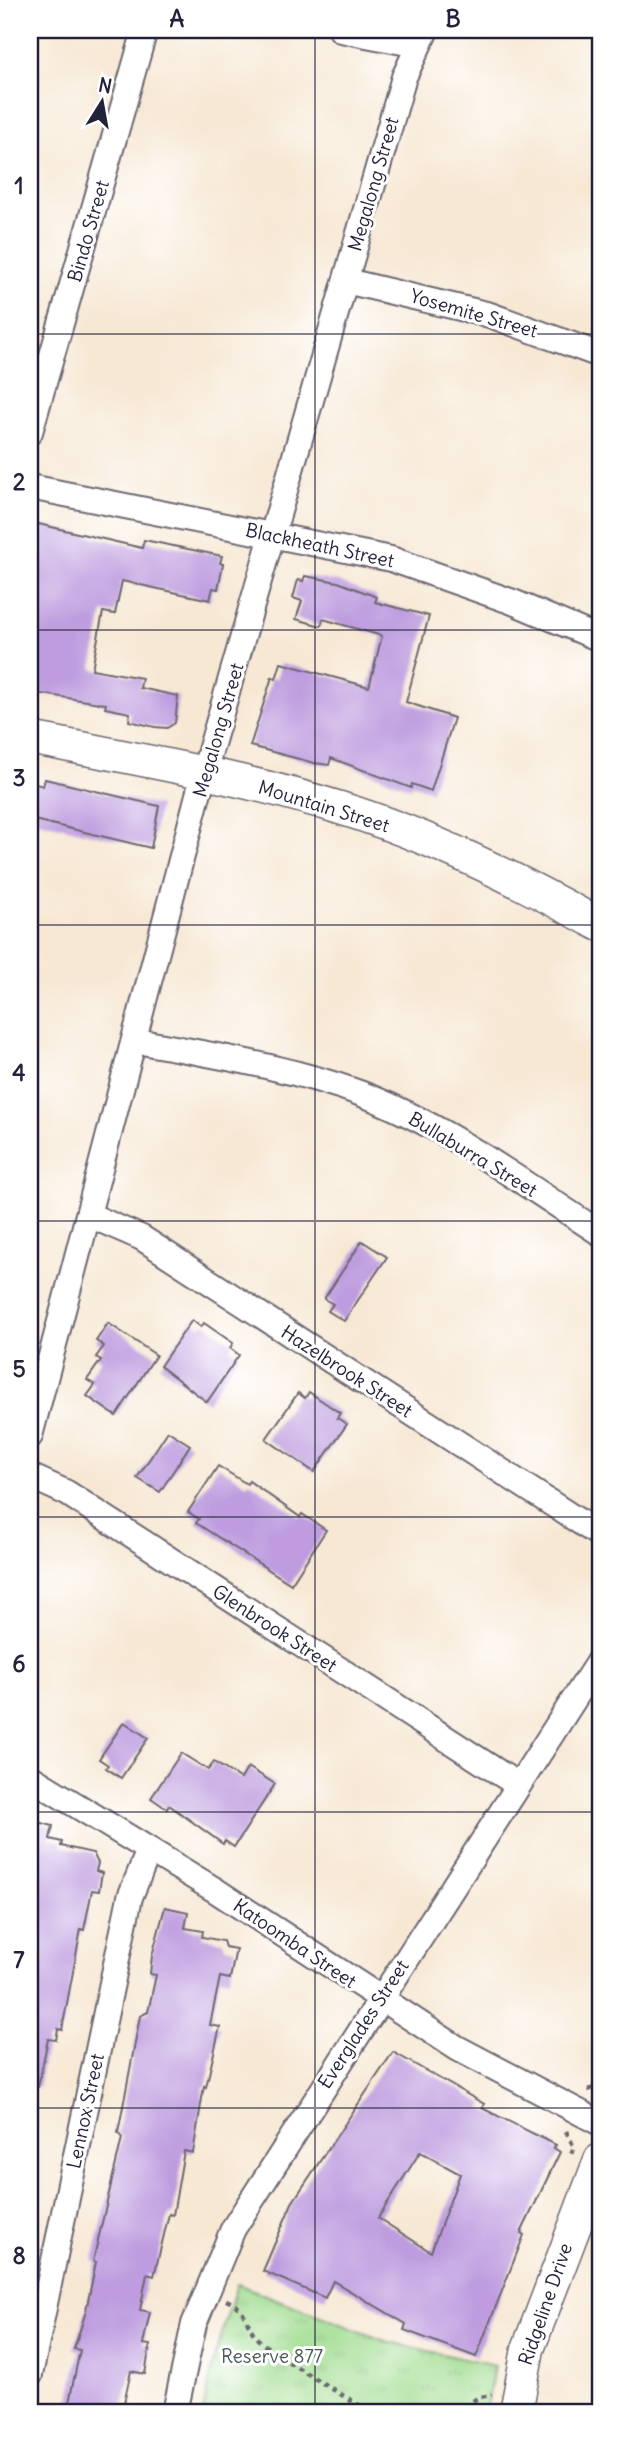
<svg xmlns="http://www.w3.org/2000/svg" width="630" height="2442" viewBox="0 0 630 2442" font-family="Delius,sans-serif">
	<defs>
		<pattern id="park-tufts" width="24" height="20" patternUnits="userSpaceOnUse" patternTransform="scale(1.75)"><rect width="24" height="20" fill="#a1dd91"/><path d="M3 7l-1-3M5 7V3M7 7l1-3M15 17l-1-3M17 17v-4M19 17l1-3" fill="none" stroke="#8abd7e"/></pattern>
	</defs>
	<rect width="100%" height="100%" fill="#fff"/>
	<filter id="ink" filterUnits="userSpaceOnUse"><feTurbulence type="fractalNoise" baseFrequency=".0143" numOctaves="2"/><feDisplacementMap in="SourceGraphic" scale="14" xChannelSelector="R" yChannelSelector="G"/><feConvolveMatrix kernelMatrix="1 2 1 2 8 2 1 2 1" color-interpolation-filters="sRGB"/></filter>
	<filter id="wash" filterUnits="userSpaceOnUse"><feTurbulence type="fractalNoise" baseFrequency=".00686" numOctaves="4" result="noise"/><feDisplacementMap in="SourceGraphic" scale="28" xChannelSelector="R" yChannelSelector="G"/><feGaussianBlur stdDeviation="1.57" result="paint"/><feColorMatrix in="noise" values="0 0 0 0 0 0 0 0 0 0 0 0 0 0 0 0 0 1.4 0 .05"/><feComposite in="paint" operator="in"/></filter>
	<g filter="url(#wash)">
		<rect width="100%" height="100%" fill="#f7e8d4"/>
		<path fill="url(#park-tufts)" stroke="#628066" stroke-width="2" d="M237 2284 385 2341 494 2366 486 2412H203L215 2355Z"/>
		<g id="blocks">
			<g fill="#be9cdf" fill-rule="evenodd">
				<path d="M30 522 142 548 144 540 222 556 220 563 223 564 218 589 213 588 210 600 122 581 115 614 103 612 92 669 142 678 140 688 178 696 175 723 167 728 155 727 129 721 130 713 105 708 106 704 30 692Z"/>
				<path d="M305 576 338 582 377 597 375 602 429 616 406 702 454 718 431 791 412 784 411 788 331 758 329 765 314 763 250 746 272 677 276 679 281 663 369 687 382 636 323 619 321 626 296 619 302 601 293 598 298 580 303 581Z"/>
				<path d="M45 779 159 806 151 848 30 819V782L43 786Z"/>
				<path d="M362 1241 387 1257 344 1321 328 1311 333 1304 324 1299Z"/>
				<path d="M192 1320 201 1327 204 1323 233 1343 230 1348 239 1355 207 1402 160 1366Z"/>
				<path d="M108 1323 156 1355 116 1416 87 1396 95 1385 87 1380 101 1360 96 1357 104 1346 96 1341Z"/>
				<path d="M309 1392 340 1413 337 1418 347 1424 314 1472 266 1439 298 1393 305 1398Z"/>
				<path d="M168 1431 190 1445 160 1492 137 1478Z"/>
				<path d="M218 1466 247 1484 249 1481 300 1517 302 1514 326 1530 291 1584 196 1523 199 1519 188 1512Z"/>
				<path d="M124 1722 148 1738 121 1778 106 1768 108 1765 99 1759Z"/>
				<path d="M181 1753 208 1770 214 1762 241 1779 248 1767 275 1784 234 1847 225 1841 223 1844 169 1805 167 1809 151 1798Z"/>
				<path d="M34 1821 53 1826 50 1839 62 1842 61 1846 93 1853 98 1863 96 1871 102 1873 99 1891 92 1890 84 1930 81 1929 62 2030 58 2029 56 2040 48 2039 38 2087H30V1839Z"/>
				<path d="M165 1907 188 1912 185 1928 203 1931 202 1937 223 1941 225 1947 236 1949 230 1979 220 1977 210 2025 220 2027 206 2087 204 2086 193 2153 184 2151 173 2215 169 2214 154 2276 147 2274 140 2310 150 2312 143 2344 150 2345 145 2374 131 2371 122 2412H67L80 2350 74 2349 86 2311 96 2262 93 2261 122 2138 118 2133 140 2016 148 2012 156 1975 150 1974 152 1956Z"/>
				<path d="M393 2052 484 2104 482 2108 556 2145 554 2148 560 2152 521 2233 524 2235 476 2357 404 2330 406 2324 333 2281 325 2298 263 2271 292 2203ZM420 2152 460 2174 431 2252 378 2218Z"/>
			</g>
		</g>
	</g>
	<g filter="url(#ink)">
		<use href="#blocks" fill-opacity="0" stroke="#6d6771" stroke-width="2"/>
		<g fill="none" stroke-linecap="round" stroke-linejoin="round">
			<g stroke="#6d6771" stroke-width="28">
				<g id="minor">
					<path d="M341 30 418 45"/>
					<path d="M346 281 490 315 600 355"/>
					<path d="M30 432 145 30"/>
					<path d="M30 487 391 559 513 602 600 639"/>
					<path d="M136 1041C212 1055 289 1067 362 1094 448 1127 524 1184 600 1233"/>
					<path d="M89 1215 142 1238 600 1535"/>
					<path d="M30 1436 204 772 404 77 426 30"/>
					<path d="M30 1476 67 1493 518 1785"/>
					<path d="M30 1777 215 1890 457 2048 600 2123"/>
					<path d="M30 2375 130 1897 149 1850"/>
					<path d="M175 2412 194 2324 233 2229 600 1659"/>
				</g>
			</g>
			<g stroke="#6d6771" stroke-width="35">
				<g id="tertiary">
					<path d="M30 738C134 759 238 776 340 808 431 836 516 879 600 925"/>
					<path d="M516 2412 528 2349 600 2160"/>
				</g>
			</g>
			<g stroke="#6d6771" stroke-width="4.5" stroke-dasharray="5 5" stroke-linecap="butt">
				<path d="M588 2090 600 2086"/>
				<path d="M566 2131 574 2147 571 2154"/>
				<path d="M226 2300C248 2309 244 2321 256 2337 266 2351 350 2399 370 2412"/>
				<path d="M456 2412 479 2397 492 2395"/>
			</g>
			<use href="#minor" stroke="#fff" stroke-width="24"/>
			<use href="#tertiary" stroke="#fff" stroke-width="32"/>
		</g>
	</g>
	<path fill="none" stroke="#22223b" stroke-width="2" stroke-opacity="0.55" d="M315 30V2412M30 334H600M30 630H600M30 925H600M30 1221H600M30 1517H600M30 1812H600M30 2108H600"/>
	<g text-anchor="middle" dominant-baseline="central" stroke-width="6" stroke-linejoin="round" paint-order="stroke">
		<g font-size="19" fill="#22223b" stroke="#fff">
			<text transform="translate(373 184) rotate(-74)">Megalong Street</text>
			<text transform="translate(88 231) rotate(-74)">Bindo Street</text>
			<text transform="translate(474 313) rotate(16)">Yosemite Street</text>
			<text transform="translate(320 545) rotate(12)">Blackheath Street</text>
			<text transform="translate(218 730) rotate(-74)">Megalong Street</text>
			<text transform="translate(324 806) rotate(17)">Mountain Street</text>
			<text transform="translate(473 1154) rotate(31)">Bullaburra Street</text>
			<text transform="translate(347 1371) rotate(33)">Hazelbrook Street</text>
			<text transform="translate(275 1628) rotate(33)">Glenbrook Street</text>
			<text transform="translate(295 1943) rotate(34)">Katoomba Street</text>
			<text transform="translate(363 2024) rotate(-57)">Everglades Street</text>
			<text transform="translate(85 2111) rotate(-78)">Lennox Street</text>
			<text transform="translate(545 2304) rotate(-71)">Ridgeline Drive</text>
		</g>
		<g font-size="19" fill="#485a55" stroke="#fff">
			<text x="272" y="2356">Reserve 877</text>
		</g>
	</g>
	<rect width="630" height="2442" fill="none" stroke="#fff" stroke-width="77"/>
	<g transform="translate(102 102) rotate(11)" stroke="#ffffff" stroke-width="5" paint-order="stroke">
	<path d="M0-5L12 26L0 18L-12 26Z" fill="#22223b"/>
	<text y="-10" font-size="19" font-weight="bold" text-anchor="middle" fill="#22223b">N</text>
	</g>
	<rect x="38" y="38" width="554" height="2366" fill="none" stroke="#22223b" stroke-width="2.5"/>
	<g font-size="23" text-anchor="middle" font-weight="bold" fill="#22223b">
		<text x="177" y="27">A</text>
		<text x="453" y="27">B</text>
		<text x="19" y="194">1</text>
		<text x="19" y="490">2</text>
		<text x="19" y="786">3</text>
		<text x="19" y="1081">4</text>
		<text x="19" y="1377">5</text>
		<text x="19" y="1672">6</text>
		<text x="19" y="1968">7</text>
		<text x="19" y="2264">8</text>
	</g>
</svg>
